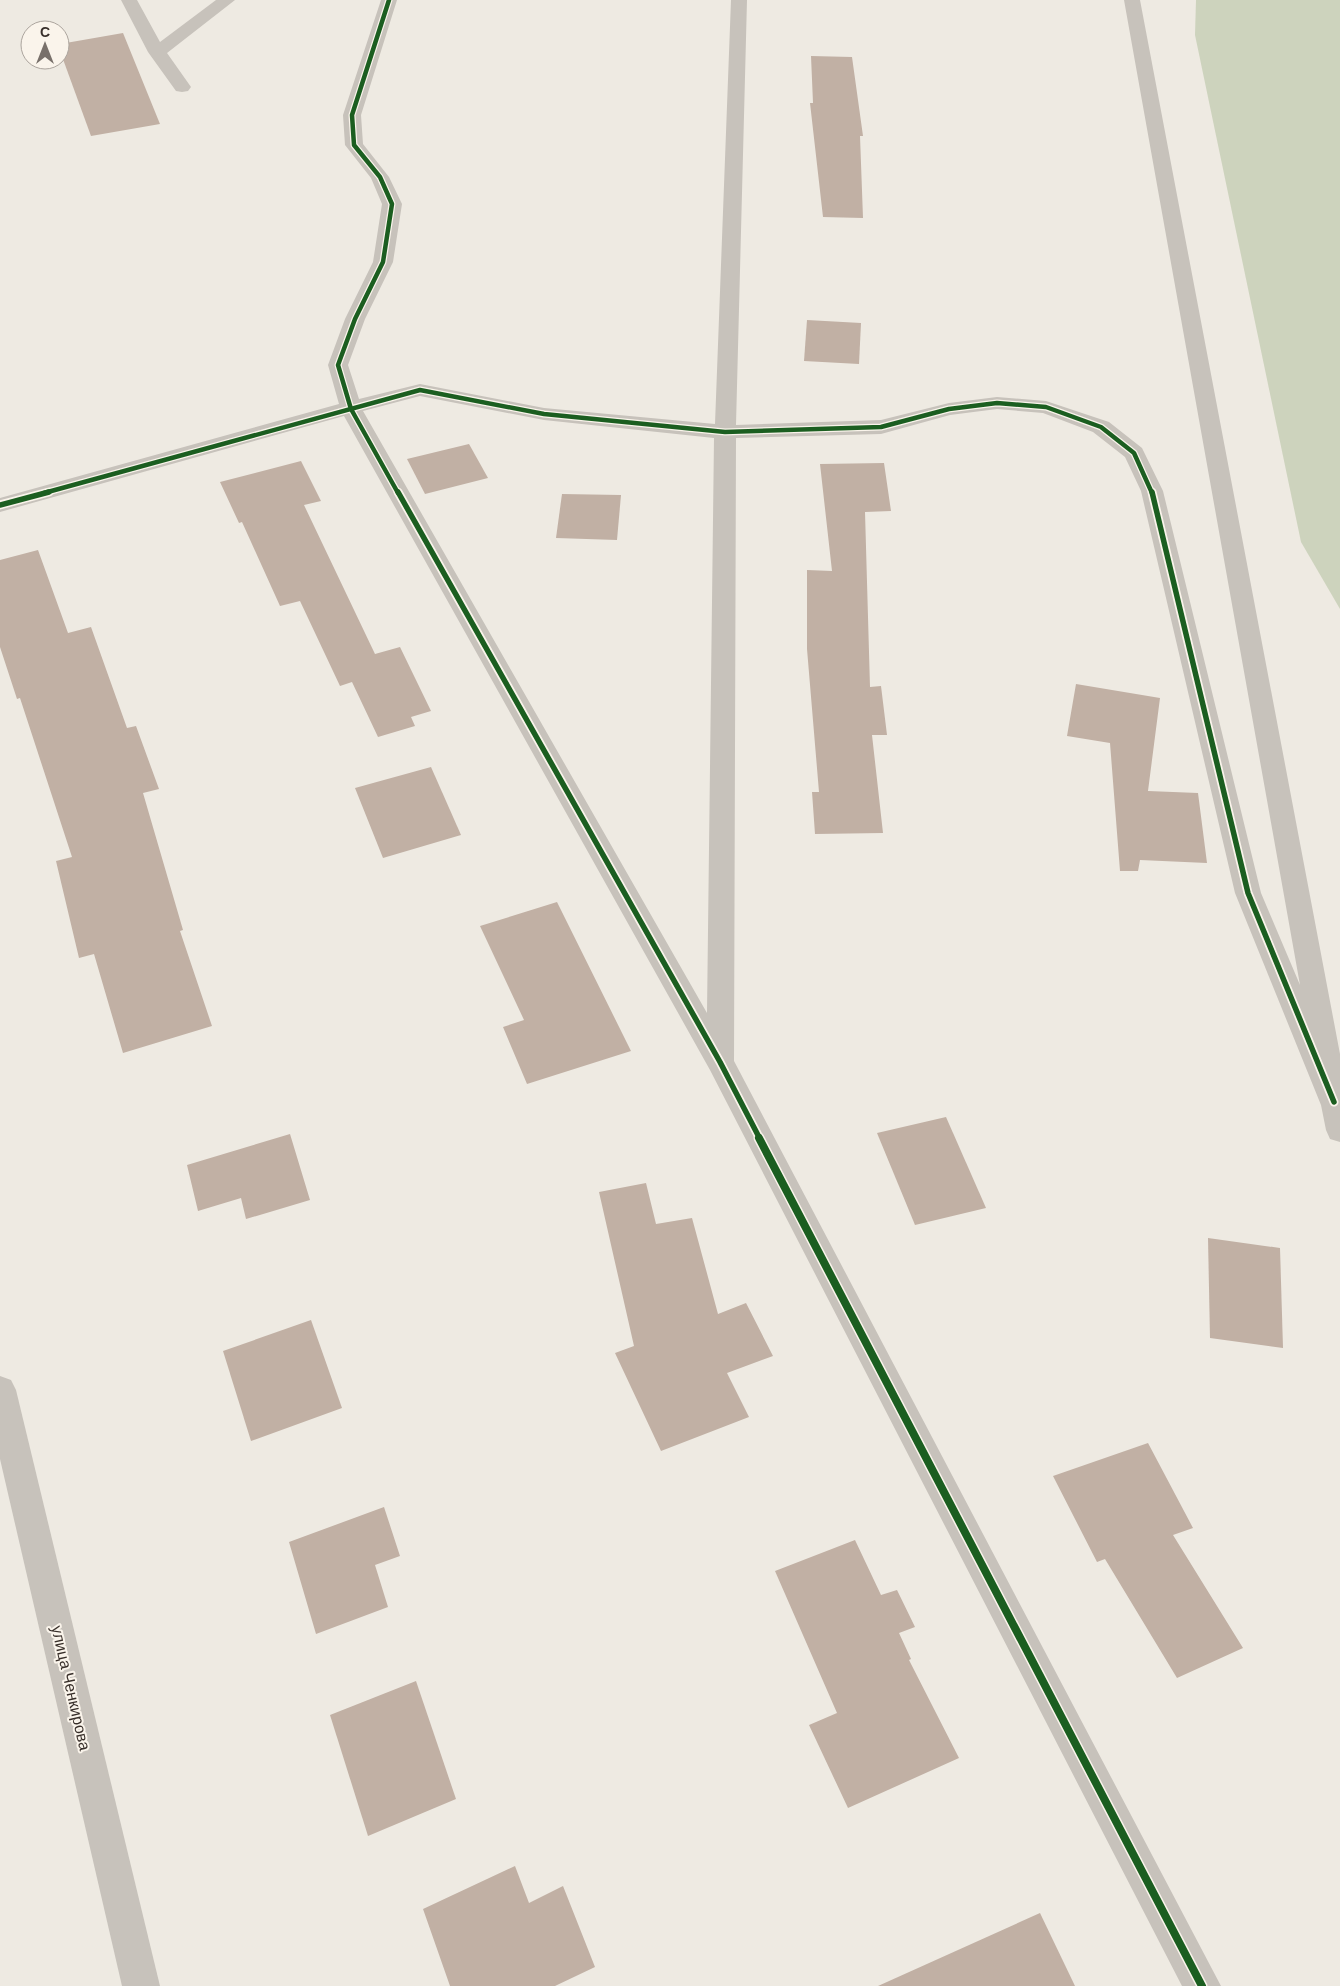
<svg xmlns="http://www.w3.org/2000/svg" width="1340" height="1986" viewBox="0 0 1340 1986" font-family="'DM Sans',sans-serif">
	<rect width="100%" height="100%" fill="#eeeae2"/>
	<path fill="#cdd3bd" d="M1196 0H1340V609L1301 542 1195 35Z"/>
	<g fill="#c1b0a4">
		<path d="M123 33 160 124 91 136 60 51V44Z"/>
		<path d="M811 56 852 57 863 136H860L863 218 823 217 810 103H813Z"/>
		<path d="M807 320 861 323 859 364 804 361Z"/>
		<path d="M469 444 488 478 425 494 407 459Z"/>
		<path d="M301 461 321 501 304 505 375 654 400 647 431 711 411 717 415 726 378 737 352 682 340 686 300 601 280 606 242 522 239 523 220 482Z"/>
		<path d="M884 463 891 511 865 512 870 687 881 686 887 735H872L883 833 815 834 812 792H819L807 649V570L832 571 820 464Z"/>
		<path d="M562 494 621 495 617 540 556 538Z"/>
		<path d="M38 550 68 633 91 627 127 728 136 726 159 789 143 793 183 930 180 931 212 1026 123 1053 94 954 79 958 56 861 72 857 20 698 17 699 0 647V560Z"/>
		<path d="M1076 684 1160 698 1148 791 1198 793 1207 863 1140 860 1138 871H1120L1110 743 1067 736Z"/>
		<path d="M431 767 461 835 383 858 355 788Z"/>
		<path d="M557 902 631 1051 527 1084 503 1027 524 1020 480 926Z"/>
		<path d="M946 1117 986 1208 915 1225 877 1133Z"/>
		<path d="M290 1134 310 1200 246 1219 241 1198 198 1211 187 1165Z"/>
		<path d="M646 1183 656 1224 692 1218 718 1314 746 1303 773 1356 727 1373 749 1417 661 1451 615 1353 634 1346 599 1192Z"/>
		<path d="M1208 1238 1280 1248 1283 1348 1210 1338Z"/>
		<path d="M311 1320 342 1408 251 1441 223 1351Z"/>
		<path d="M1148 1443 1193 1528 1173 1535 1243 1648 1177 1678 1105 1559 1097 1562 1053 1476Z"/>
		<path d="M384 1507 400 1556 375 1565 388 1607 316 1634 289 1542Z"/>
		<path d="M855 1540 881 1595 897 1590 915 1627 899 1633 911 1659 909 1660 959 1758 848 1808 809 1725 837 1713 775 1571Z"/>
		<path d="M416 1681 456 1799 368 1836 330 1715Z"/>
		<path d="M515 1866 529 1903 563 1886 595 1967 555 1986H450L423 1909Z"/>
		<path d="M1040 1913 1075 1986H878Z"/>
	</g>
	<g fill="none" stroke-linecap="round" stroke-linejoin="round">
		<g fill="#c7c2bb" fill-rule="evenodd">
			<path d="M121 0H137L160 42 216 0H235L167 53 191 87 188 91 182 92 176 91 148 52Z"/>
			<path d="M381 0H397L361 115 363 144 389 177 402 204 393 262 365 319 348 365 359 399 420 384 544 408 715 424 731 0H747L736 425 881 420 949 403 997 397 1046 401 1109 422 1142 448 1163 491 1261 893 1300 985 1124 0H1140L1340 1054V1142L1330 1139 1326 1130 1321 1105 1235 893 1141 491 1125 457 1093 432 1043 413 997 409 950 415 881 434 736 438 734 1061 1221 1986H1182L710 1070 344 416 0 512V498L339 404 328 365 345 319 373 262 382 204 371 178 345 145 343 115ZM420 396 544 420 714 438 707 1013 363 411Z"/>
			<path d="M0 1376 11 1380 16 1390 160 1986H122L0 1459Z"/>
		</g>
		<g stroke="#faf4eb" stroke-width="7">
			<g id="cycleway-far2">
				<path d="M389 0 352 115 354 145 380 177 392 204 383 262 355 319 338 365 351 409 398 493"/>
				<path d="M44 493 420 390 544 414 725 432 881 427 949 409 997 403 1046 407 1101 427 1134 453 1152 493"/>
			</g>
		</g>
		<g stroke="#faf4eb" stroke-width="9">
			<g id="cycleway-far1">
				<path d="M398 492 720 1062 760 1139"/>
				<path d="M1152 492 1248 893 1334 1102"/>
				<path d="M0 505 49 492"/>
			</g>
		</g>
		<g stroke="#faf4eb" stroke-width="11">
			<path id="cycleway" d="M759 1138 1202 1986"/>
		</g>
		<use href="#cycleway-far2" stroke="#1b5e20" stroke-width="4.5"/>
		<use href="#cycleway-far1" stroke="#1b5e20" stroke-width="5.5"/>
		<use href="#cycleway" stroke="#1b5e20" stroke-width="8"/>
	</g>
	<g text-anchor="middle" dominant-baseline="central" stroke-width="4" stroke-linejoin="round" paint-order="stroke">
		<g font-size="16" fill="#382f2a" stroke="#faf4eb">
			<text transform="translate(71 1688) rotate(77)">улица Ченкирова</text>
		</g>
	</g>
	<g transform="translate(45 45)"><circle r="24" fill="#faf4eb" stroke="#aca59e"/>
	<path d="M0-4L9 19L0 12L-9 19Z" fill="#78706a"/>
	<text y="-8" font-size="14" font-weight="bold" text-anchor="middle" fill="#382f2a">С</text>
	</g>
</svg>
